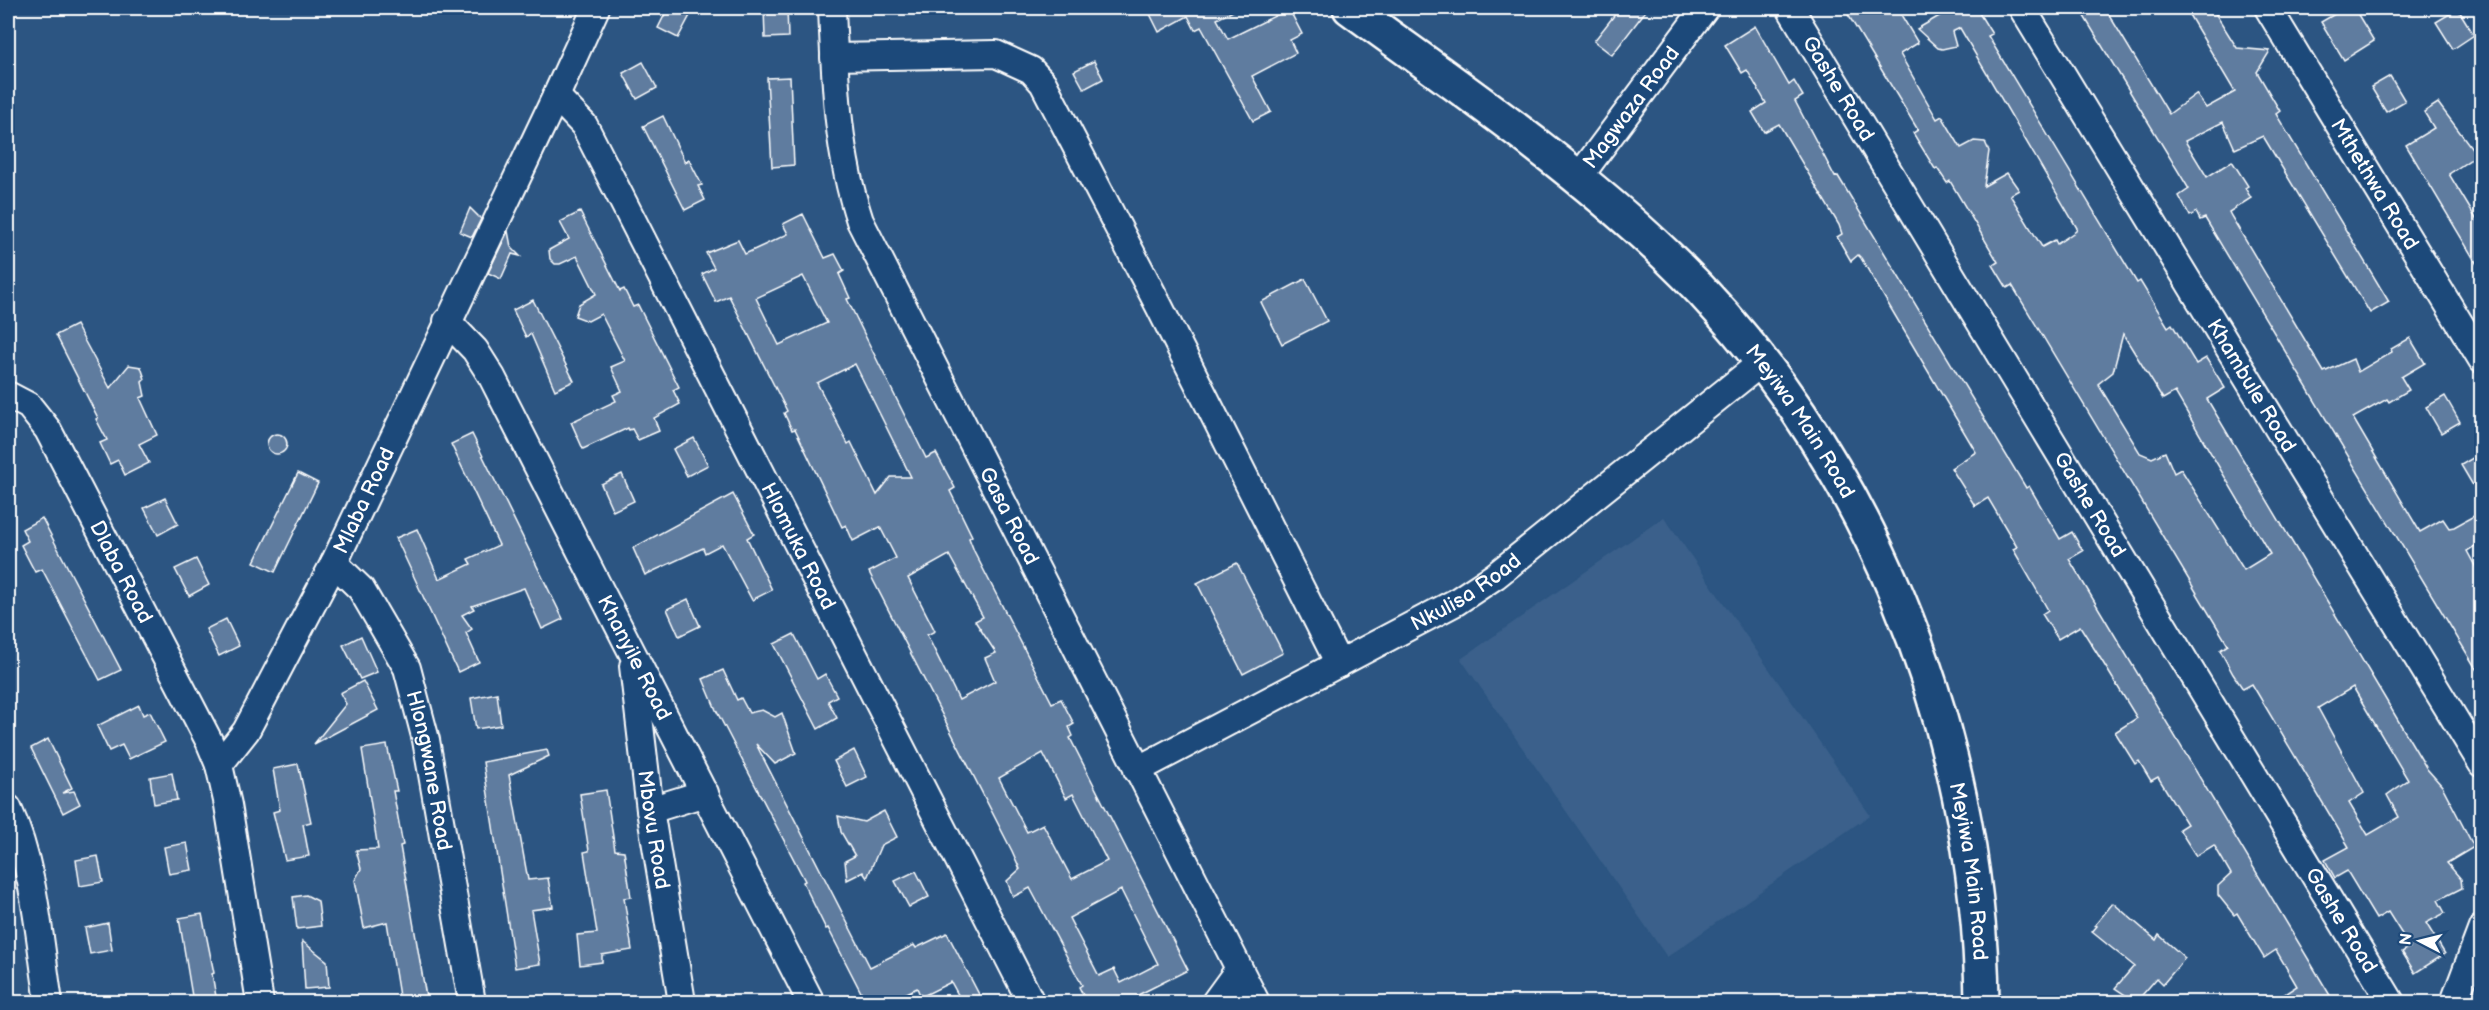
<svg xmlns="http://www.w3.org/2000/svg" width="2489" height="1010" viewBox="0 0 2489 1010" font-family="'Balsamiq Sans',sans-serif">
	<rect width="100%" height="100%" fill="#2c5582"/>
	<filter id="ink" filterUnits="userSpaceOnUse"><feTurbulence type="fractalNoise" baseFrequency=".0167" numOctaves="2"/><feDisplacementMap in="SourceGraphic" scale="12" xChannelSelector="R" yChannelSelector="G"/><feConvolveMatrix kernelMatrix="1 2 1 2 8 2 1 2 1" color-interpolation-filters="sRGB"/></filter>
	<g filter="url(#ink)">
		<path fill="#3b618b" d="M1664 517 1870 815 1667 957 1461 659Z"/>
		<g fill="#5e7c9f" stroke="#fff" stroke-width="1.5" fill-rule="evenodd">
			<path d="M668 8H694L678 38 658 28Z"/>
			<path d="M764 8H787L788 37 765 38Z"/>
			<path d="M1147 8H1239L1217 19 1228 39 1289 9 1302 34 1290 40 1296 53 1252 76 1271 112 1253 121 1201 27 1195 30 1188 16 1159 32Z"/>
			<path d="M1620 8H1648L1612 55 1594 41Z"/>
			<path d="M1844 8H1897L1918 43 1900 54 1937 119 1942 116 1961 148 1974 141 1985 142 1989 151 1984 186 2007 173 2019 190 2010 195 2042 247 2055 240 2057 244 2076 231 2077 228 1960 28 1952 32 1956 46 1942 49 1938 48 1917 29 1953 8H1976L1992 34 1988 36 2137 283 2140 281 2168 327 2172 324 2196 364 2206 358 2225 388 2207 399 2427 769 2442 786 2474 847 2447 863 2461 879 2462 888 2438 900 2445 913 2426 923 2445 954 2415 973 2402 952 2410 947 2388 912 2376 919 2347 871 2335 878 2325 860 2349 847 2252 684 2243 689 2233 674 2220 650 2228 645 2012 285 2007 288 1993 265 1998 262 1950 181 1947 183 1937 168 1935 169 1913 133 1918 130ZM2123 334 2163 399 2175 392 2270 554 2244 570 2181 469 2174 473 2165 452 2152 458 2140 453 2098 384 2113 372ZM2353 687 2408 780 2387 795 2399 817 2368 835 2349 803 2364 793 2318 708Z"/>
			<path d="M2079 8H2105L2169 114 2196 94 2206 108 2235 92 2185 8H2212L2237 48 2270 51 2257 72 2280 111 2276 114 2389 302 2370 313 2263 136 2235 149 2223 122 2185 141 2207 177 2232 161 2248 186 2245 188 2251 198 2229 212 2231 216 2324 372 2353 359 2358 372 2392 352 2391 349 2410 338 2425 363 2401 377 2409 390 2389 402 2387 399 2353 418 2420 532 2443 519 2449 528 2454 527 2481 512V542L2467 551 2481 577V677L2205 218 2200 220 2196 212 2190 216 2179 196 2189 189Z"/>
			<path d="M2345 8H2354L2374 41 2344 60 2321 22Z"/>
			<path d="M2458 9 2474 35 2453 49 2436 22Z"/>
			<path d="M1755 26 1789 85 1794 81 1803 96 1795 101 1835 177 1838 176 2026 488 2029 486 2060 539 2072 532 2083 551 2069 559 2334 1002H2272L2297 986 2276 950 2264 958 2237 913 2234 915 2218 895V886L2231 874 2214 845 2196 856 2179 829 2187 824 2158 777 2151 781 2139 761 2135 764 2115 732 2137 718 2102 661 2080 626 2058 639 2042 614 2048 610 2039 594 2013 549 2017 547 1988 498 1975 506 1951 468 1976 452 1861 258 1858 255 1851 261 1837 237 1842 234 1839 225 1779 124 1764 132 1752 112 1766 103 1747 70 1742 73 1725 45Z"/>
			<path d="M1094 61 1103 79 1084 89 1074 71Z"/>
			<path d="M643 62 657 88 637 99 623 73Z"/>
			<path d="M2390 76 2405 101 2386 112 2371 87Z"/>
			<path d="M790 77 794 165 772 167 767 78Z"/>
			<path d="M2438 103 2477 155 2449 174 2481 227V271L2406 145 2434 128 2424 112Z"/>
			<path d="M663 116 685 162 689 160 702 185 698 186 705 200 685 210 643 126Z"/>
			<path d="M470 208 481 219 472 237 460 232Z"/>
			<path d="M580 212 620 291 624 289 633 307 638 305 679 387 673 390 680 404 654 418 659 431 638 440 632 429 629 430 628 428 583 449 571 422 616 401 613 395 622 391 611 367 625 361 601 314 588 321 575 316 579 304 596 294 577 256 560 264H555L550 259 549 250 569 239 560 222Z"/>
			<path d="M803 214 825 258 835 254 844 271 839 274 850 298 847 299 879 364 926 458 936 453 955 488 950 491 972 536 969 538 974 551 1052 703 1061 699 1074 724 1069 727 1073 736 1070 738 1188 970 1140 994 1130 1002H1083L1086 1001 1079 987 1082 985 1030 888 1013 897 1007 881 1020 869 1012 851 869 572 896 558 880 527 853 541 846 525 842 527 795 429 792 430 784 413 787 411 729 296 716 302 702 274 714 268 706 253 738 240 745 254 788 234 783 224ZM803 276 827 323 779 345 756 298ZM855 364 911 477H891L877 495 851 442 848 444 817 383ZM949 555 983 617 975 621 996 653 985 658 995 681 959 700 927 635 935 631 908 578ZM1043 753 1066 798 1073 794 1107 861 1072 879 1043 824 1027 832 999 778ZM1121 890 1158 964 1121 983 1114 969 1099 976 1069 918Z"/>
			<path d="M508 231 511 247 520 256 512 254 501 279 488 273Z"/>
			<path d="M1305 279 1327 321 1282 344 1261 302Z"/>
			<path d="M533 300 574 381 555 390 531 334 526 337 513 310Z"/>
			<path d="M76 325 110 388 129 365 141 367 145 379 142 382 145 396 140 398 157 435 139 444 149 463 125 475 118 460 110 464 100 443 107 440 96 419 98 418 56 335Z"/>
			<path d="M2445 396 2460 422 2441 433 2426 407Z"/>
			<path d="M472 434 563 619 542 629 524 588 472 606 474 609 462 615 472 629 466 633 479 662 458 672 396 538 417 529 439 579 471 564 468 559 499 545 451 444Z"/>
			<circle cx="277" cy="444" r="10"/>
			<path d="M694 438 708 465 687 476 673 449Z"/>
			<path d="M2481 453V499L2461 465Z"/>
			<path d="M298 473 318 483 275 572 254 562Z"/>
			<path d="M622 474 634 501 613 511 601 484Z"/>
			<path d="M733 494 754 534 747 538 772 590 752 600 722 544 705 553 703 548 645 575 633 548Z"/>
			<path d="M165 498 178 524 158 535 144 508Z"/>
			<path d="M42 518 121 670 100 680 42 569 35 572 21 545 28 541 22 529Z"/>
			<path d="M196 559 209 585 189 596 175 569Z"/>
			<path d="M1237 563 1283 653 1243 674 1197 583Z"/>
			<path d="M688 599 700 626 679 636 667 609Z"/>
			<path d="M226 619 239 646 219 656 206 629Z"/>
			<path d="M794 634 817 679 825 674 837 696 828 701 837 718 818 729 774 644Z"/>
			<path d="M361 636 377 672 360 679 343 645Z"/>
			<path d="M723 670 737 700 741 698 749 713 762 710 775 717 782 713 796 753 775 764 756 744 870 967 914 945 916 948 947 933 983 1002H962L951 982 921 997 917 988 888 1002H866L828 928 826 929 803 882 805 881 716 710 703 679Z"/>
			<path d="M363 681 378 710 314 744 346 704 340 693Z"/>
			<path d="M497 693 501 725 476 729 471 698Z"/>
			<path d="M139 705 143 715 150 712 165 742 129 759 122 745 109 751 97 726Z"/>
			<path d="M48 739 72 788 62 793 74 791 80 804 63 813 31 748Z"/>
			<path d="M387 745 397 791H393L403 845 400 846 427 1002H400L387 922 364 928 355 880 361 869 356 850 378 849 362 749Z"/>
			<path d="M547 750 549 756 509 775 528 880 548 878 553 907 531 910 540 964 515 968 483 762Z"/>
			<path d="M854 750 867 777 847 787 834 761Z"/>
			<path d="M298 764 311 822 303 824 309 856 285 860 273 812 280 810 273 769Z"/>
			<path d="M172 773 177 800 154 804 150 777Z"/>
			<path d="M606 790 615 850 624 851 631 897 624 898 632 950 602 955V962L580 965 577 935 597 933 584 852 589 851 580 794Z"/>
			<path d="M884 811 897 837 881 845 867 878 863 872 847 880 845 861 855 856 841 832 838 816 864 822Z"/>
			<path d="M187 843 192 870 169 874 164 847Z"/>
			<path d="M98 856 103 882 80 886 76 860Z"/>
			<path d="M916 871 929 897 909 907 895 881Z"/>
			<path d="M306 895 318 901 321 926 297 929 293 897Z"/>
			<path d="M2113 903 2156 940 2159 935 2185 958 2163 984 2157 978 2136 1002 2115 988 2134 966 2092 932 2097 926 2095 925Z"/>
			<path d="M202 914 214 973 212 974 217 1002H193L179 918Z"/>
			<path d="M108 923 112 950 90 954 85 928Z"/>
			<path d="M302 941 327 961 329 987 305 989Z"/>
		</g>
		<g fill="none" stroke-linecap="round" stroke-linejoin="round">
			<g stroke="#fff" stroke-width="30">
				<g id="street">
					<path id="s1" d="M832 8C835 81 837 152 860 221L1256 1002"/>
					<path id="s2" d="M1790 8 2391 1002"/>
					<path id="s3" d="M2022 8 2482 764"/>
					<path id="s4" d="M2268 8 2482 360"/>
					<path d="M834 57 996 54 1031 70 1043 83 1159 306 1339 664"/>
					<path id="s5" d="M556 96 584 125 1031 1002"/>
					<path id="s6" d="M1579 177 1705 8"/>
					<path id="s7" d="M447 321 475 350 492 377C597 586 705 793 811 1002"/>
					<path id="s8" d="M8 395 29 406 48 430 209 741 219 765"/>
					<path id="s9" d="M334 563 361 589 407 668 426 740 472 1002"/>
					<path id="s10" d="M633 666 650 810 682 1002"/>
					<path id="s11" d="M1137 770 1456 602 1495 576 1761 363"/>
					<path d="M8 808C35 867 39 938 49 1002"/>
					<path d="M650 810 705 793"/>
					<path id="s12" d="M260 1002 228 805 219 765 246 731 334 563 556 96 596 8"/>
					<path d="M1215 1002 1239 969"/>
					<path d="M2454 1002 2482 928"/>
				</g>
			</g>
			<g stroke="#fff" stroke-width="38">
				<g id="secondary">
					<path id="s13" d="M1350 8C1458 87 1570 163 1667 256 1866 446 1979 729 1982 1002"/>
				</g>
			</g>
			<use href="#street" stroke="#1f4a7a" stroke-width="26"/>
			<use href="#secondary" stroke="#1f4a7a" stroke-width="33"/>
		</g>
	</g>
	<g text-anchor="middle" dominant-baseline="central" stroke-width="6" stroke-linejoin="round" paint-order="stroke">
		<g font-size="21" fill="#fff" stroke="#1f4a7a">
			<text stroke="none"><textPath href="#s2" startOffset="94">Gashe Road</textPath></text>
			<text stroke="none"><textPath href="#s6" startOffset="87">Magwaza Road</textPath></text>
			<text stroke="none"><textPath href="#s4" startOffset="206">Mthethwa Road</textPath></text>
			<text stroke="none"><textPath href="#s3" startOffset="442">Khambule Road</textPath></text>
			<text stroke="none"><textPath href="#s13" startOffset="616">Meyiwa Main Road</textPath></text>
			<text stroke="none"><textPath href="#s12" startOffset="543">Mlaba Road</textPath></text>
			<text stroke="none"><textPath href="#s2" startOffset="580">Gashe Road</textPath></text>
			<text stroke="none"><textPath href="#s1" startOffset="546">Gasa Road</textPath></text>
			<text stroke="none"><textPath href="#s5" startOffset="513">Hlomuka Road</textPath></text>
			<text stroke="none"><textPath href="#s8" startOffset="214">Dlaba Road</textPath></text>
			<text stroke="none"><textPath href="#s11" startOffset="374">Nkulisa Road</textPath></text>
			<text stroke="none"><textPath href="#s7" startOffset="387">Khanyile Road</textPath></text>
			<text stroke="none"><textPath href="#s9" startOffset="234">Hlongwane Road</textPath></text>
			<text stroke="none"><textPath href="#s10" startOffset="165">Mbovu Road</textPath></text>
			<text stroke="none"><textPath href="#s13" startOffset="1102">Meyiwa Main Road</textPath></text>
			<text stroke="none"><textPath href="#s2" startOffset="1066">Gashe Road</textPath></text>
		</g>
	</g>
	<rect width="2489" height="1010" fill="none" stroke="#1f4a7a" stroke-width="30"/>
	<rect x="15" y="15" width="2459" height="980" fill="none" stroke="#fff" stroke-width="2" filter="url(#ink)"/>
	<g transform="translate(2420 941) rotate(277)" stroke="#1f4a7a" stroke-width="4.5" paint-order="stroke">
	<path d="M0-4.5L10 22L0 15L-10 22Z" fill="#ffffff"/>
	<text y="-9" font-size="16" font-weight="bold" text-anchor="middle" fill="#ffffff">N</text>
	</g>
</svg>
